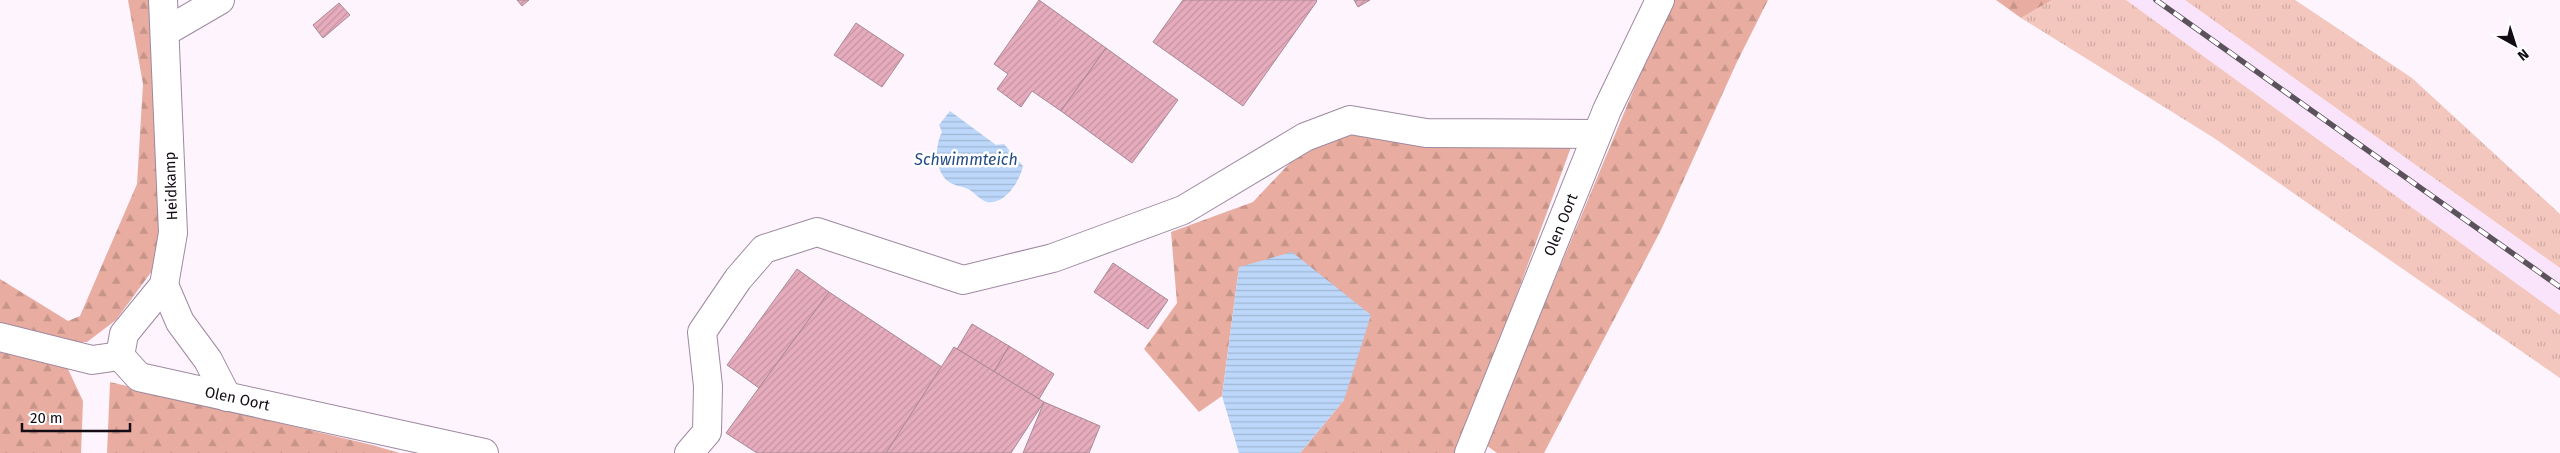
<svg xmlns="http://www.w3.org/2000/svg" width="2560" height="453" viewBox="0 0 2560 453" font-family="'Fira Sans',sans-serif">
	<defs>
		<pattern id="grass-tufts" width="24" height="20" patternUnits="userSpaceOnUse" patternTransform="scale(1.25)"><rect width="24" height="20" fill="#f3c7be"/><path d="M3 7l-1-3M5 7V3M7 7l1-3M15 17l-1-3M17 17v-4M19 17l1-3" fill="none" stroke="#cfaaa2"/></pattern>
		<pattern id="forest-firs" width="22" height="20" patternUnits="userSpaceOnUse" patternTransform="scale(1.25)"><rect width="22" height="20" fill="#e8ada0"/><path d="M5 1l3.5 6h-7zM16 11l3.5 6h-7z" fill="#c69489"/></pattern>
		<pattern id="water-rules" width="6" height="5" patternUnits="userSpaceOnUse" patternTransform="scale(1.25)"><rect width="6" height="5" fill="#bcd7fa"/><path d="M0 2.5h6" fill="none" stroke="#a1b7d5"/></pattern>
		<pattern id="building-hatch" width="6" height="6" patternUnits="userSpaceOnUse" patternTransform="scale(1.25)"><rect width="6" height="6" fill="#e6acbe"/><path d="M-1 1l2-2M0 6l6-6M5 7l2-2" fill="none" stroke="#c493a2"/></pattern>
	</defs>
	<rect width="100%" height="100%" fill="#fdf4fe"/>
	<path fill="#fae4fc" d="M2126 0H2185L2560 268V315Z"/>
	<g fill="url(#grass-tufts)">
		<path d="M2052 0H2126L2560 315V378L2214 138 2021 18Z"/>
		<path d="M2185 0H2295L2412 78 2560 214V268Z"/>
	</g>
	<g fill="url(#forest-firs)">
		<path d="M128 0H155L160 238 152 271 116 320 87 342H41L0 323V279L68 321 80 316 137 184 143 84Z"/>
		<path d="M1671 0H1768L1736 64 1661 230 1544 453H1497L1486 445Z"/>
		<path d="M1996 0H2052L2021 18Z"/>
		<path d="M1353 127 1574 139 1478 400 1455 453H1300L1344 400 1239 267 1222 396 1199 412 1144 349 1177 303 1171 232 1253 202 1303 149Z"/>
		<path d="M0 348 67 367 83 401 81 453H0Z"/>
		<path d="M110 382 372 445 400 453H107Z"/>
	</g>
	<g fill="url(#water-rules)">
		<path d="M950 111 996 145 1004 144 1023 166C1020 180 1006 205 987 202 980 200 974 192 968 189 962 186 955 186 949 182 935 172 934 147 942 132L939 125Z"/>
		<path d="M1292 252 1371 315 1344 400 1300 453H1239L1222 396 1239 267Z"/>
	</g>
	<g fill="url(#building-hatch)" stroke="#a88993">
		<path d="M517 0H529L522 6Z"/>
		<path d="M1039 0 1106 48 1061 111 1032 91 1021 107 997 89 1008 74 994 64Z"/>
		<path d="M1183 0H1316L1317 1 1243 106 1153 42Z"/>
		<path d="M1354 0H1370L1358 7Z"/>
		<path d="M339 3 350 15 323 38 313 25Z"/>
		<path d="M856 23 904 55 882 87 834 55Z"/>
		<path d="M1106 48 1178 100 1132 163 1061 111Z"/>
		<path d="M1113 263 1168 300 1148 329 1094 292Z"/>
		<path d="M797 269 829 292 759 388 727 365Z"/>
		<path d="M829 292 942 367 886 453H757L726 433Z"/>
		<path d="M972 324 1009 346 994 372 957 349Z"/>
		<path d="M1009 346 1054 374 1039 399 994 372Z"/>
		<path d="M954 347 1044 402 1011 453H886Z"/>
		<path d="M1044 402 1100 426 1089 453H1023Z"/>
	</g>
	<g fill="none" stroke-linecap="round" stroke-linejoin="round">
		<g stroke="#9e899f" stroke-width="30">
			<g id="minor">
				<path d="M165 32 220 0"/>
				<path d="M164 285 180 322 208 360 227 397"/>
				<path d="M0 337 92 360 120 356"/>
				<path id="s1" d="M120 356 139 377 484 453"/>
				<path d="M120 356 124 334 164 285 173 233 163 0"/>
				<path d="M689 453 707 432 708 386 702 332 738 279 764 249 817 232 963 280 1053 258 1183 210 1305 137 1350 120 1426 133 1597 134"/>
				<path id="s2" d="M1469 453 1607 110 1660 0"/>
			</g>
		</g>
		<use href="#minor" stroke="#fff" stroke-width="28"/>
		<g stroke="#5b535c" stroke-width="5.5">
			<path id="rail" d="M2156 0 2560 287"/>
		</g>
		<use href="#rail" stroke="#fff" stroke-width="4" stroke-dasharray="11" stroke-linecap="butt"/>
	</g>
	<g text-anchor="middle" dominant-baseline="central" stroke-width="5" stroke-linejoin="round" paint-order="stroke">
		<g font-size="15" fill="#130c14" stroke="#fff">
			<text transform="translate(171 186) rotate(-92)">Heidkamp</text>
			<text stroke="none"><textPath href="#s2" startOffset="246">Olen Oort</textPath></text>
			<text stroke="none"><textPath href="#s1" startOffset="129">Olen Oort</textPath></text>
		</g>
		<g font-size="16" font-style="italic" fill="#234c82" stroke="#fff">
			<text x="966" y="159">Schwimmteich</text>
		</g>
	</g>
	<g transform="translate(2515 45) rotate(141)" stroke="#ffffff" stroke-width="4" paint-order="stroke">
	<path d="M0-4L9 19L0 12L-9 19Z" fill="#130c14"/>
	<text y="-8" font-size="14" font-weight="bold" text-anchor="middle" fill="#130c14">N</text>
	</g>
	<path d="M22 423v8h108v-8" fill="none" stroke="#130c14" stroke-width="2.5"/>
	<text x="30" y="423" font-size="15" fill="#130c14" stroke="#ffffff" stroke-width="4" paint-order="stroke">20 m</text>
</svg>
